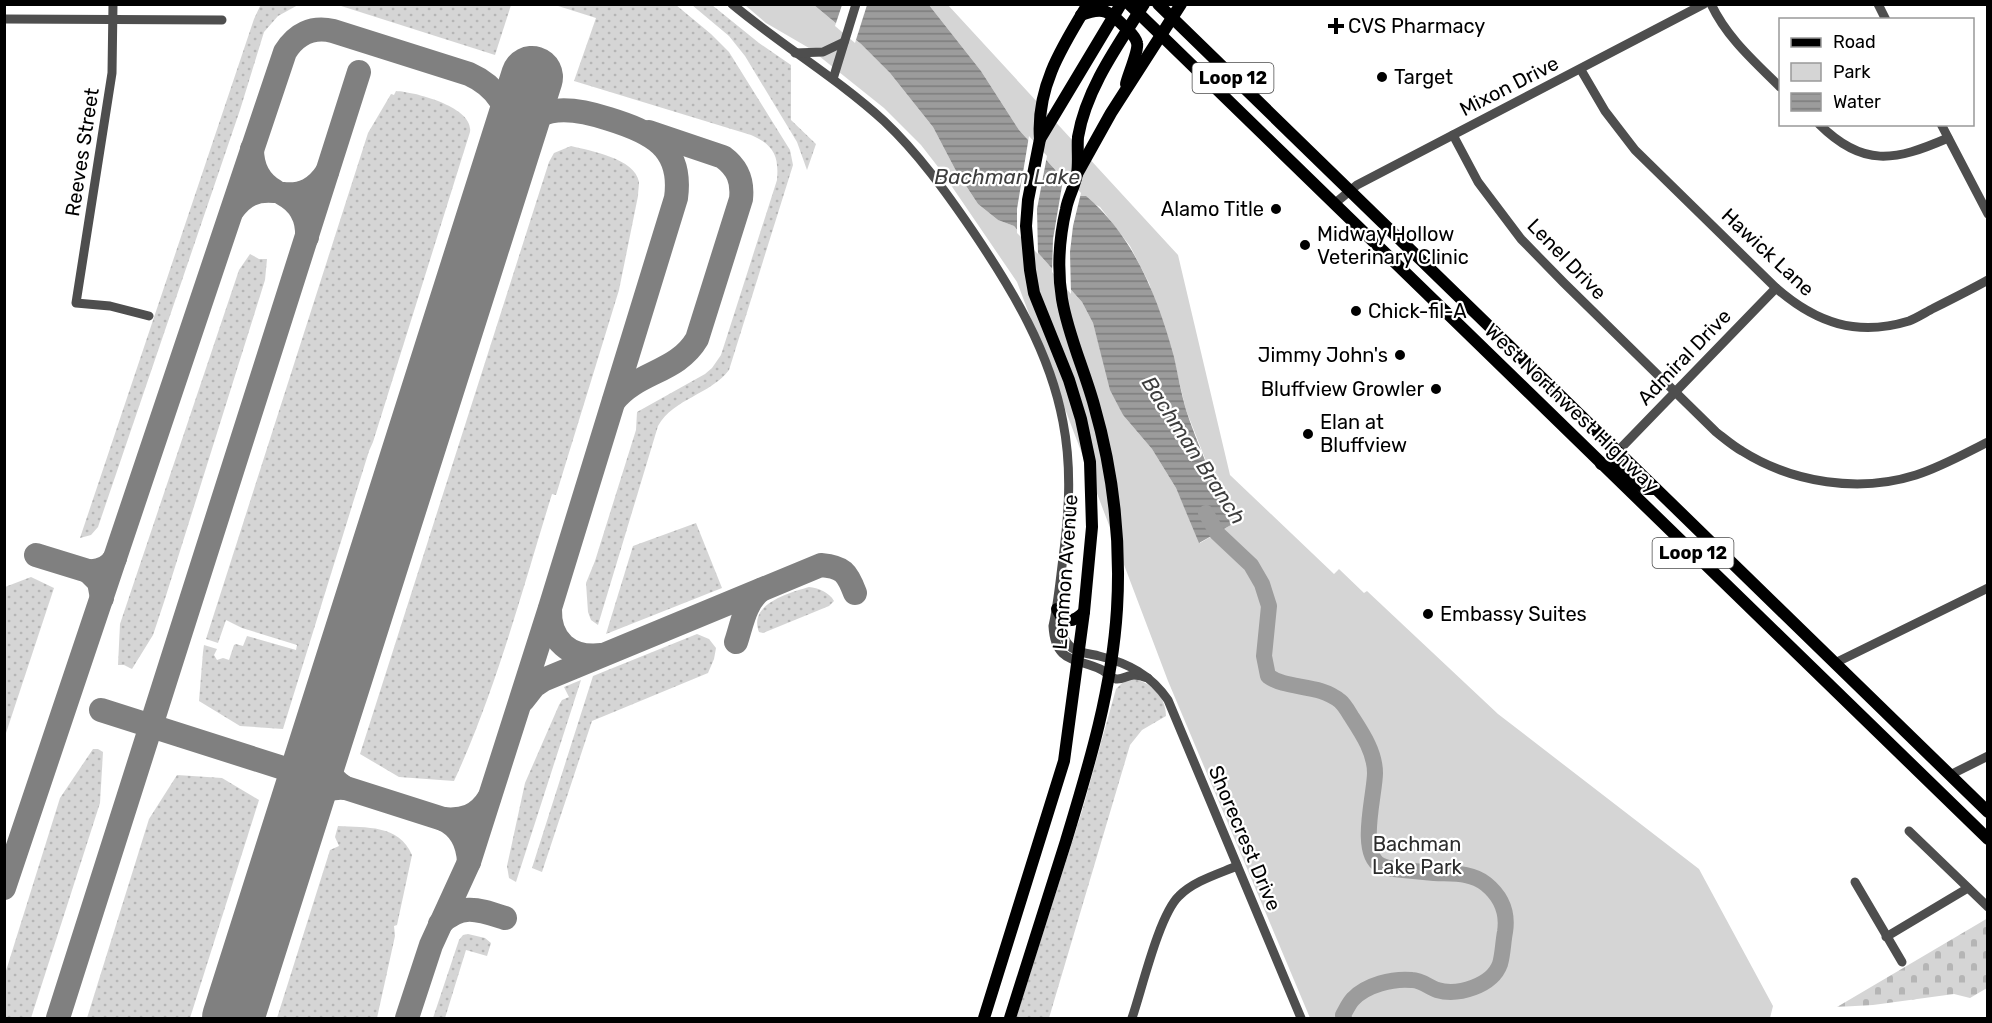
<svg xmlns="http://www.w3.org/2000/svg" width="1992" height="1023" viewBox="0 0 1992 1023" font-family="Rubik,sans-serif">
	<defs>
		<pattern id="grass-dots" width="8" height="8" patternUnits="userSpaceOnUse" patternTransform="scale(1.5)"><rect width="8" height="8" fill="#d5d5d5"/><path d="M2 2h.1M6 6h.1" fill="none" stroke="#b5b5b5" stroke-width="1.8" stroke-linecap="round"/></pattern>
		<pattern id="cemetery-stones" width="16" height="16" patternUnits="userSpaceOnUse" patternTransform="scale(1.5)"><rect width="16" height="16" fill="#d5d5d5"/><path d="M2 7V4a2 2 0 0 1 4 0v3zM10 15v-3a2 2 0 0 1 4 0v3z" fill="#b5b5b5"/></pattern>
		<pattern id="water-rules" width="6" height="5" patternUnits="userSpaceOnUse" patternTransform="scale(1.5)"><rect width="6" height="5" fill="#9c9c9c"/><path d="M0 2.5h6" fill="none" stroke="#7d7d7d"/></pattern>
	</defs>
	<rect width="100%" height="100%" fill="#fff"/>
	<g fill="url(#grass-dots)">
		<path d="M261 4 298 5 278 16 264 32 240 110 98 527 91 535 80 538 254 19Z"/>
		<path d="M338 5 511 4V5L495 55Z"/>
		<path d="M555 5H676L711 34 729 52 790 150 793 165 729 370C710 395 674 398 658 426L598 625 591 620 588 612 586 583 595 561 636 430 637 412 705 374 712 368 721 355 777 180C779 156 774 145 751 135L574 81 596 18Z"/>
		<path d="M692 5H712L759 43 791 65V120L816 144 807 170 797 142 745 56 729 36Z"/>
		<path d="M396 91C415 92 474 107 470 132L373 442 369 451 283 729 240 726 199 701 203 652 204 645 217 649 214 655 217 660 223 658 229 660 234 645 236 644 243 646 247 636 296 650 297 645 242 628 226 620 218 643 206 639 368 133 391 94 394 95Z"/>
		<path d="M571 146C590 151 635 158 639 182 639 186 638 192 638 196L619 290 556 495 552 494C522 591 496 690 454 781L399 777 360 754 549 162 554 153Z"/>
		<path d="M250 254 259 259H267L265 280 164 602 153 635 132 669 124 665H118L120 624 239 270Z"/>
		<path d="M696 523 722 588 606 634 633 546Z"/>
		<path d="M31 577 54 588 5 736V587Z"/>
		<path d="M809 587C818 588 829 592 834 601L829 606 763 633 759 632C748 604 789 593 809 587Z"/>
		<path d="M697 634 709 639 716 648 714 659 708 673 592 721 542 872 532 868 593 676Z"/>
		<path d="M1130 678C1150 681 1166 696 1166 716L1142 730 1130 745 1049 1018H1016L1082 811 1116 689 1125 680Z"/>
		<path d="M581 680 516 882 509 878 507 866 525 783 559 705 562 700 569 697 564 687Z"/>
		<path d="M93 749H98L103 752 100 803 31 1018H5V974L60 798Z"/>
		<path d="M177 775 222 778 259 800 190 1018H87L149 819Z"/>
		<path d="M338 826C366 828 399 824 412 855L397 925 394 926 395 936 377 1018H277L330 850 339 846 335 837Z"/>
		<path d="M468 934 485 938 491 943 487 956 466 950 445 1018H433L459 940 463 935Z"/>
	</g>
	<path fill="url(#cemetery-stones)" d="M1988 918 1987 988 1970 998 1954 994 1873 1005 1837 1007Z"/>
	<path fill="#d5d5d5" d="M745 5H814L861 44 890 73 933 127 955 169 978 204 998 220 1014 226 1082 302 1093 323 1111 390 1123 415 1152 449 1176 488 1200 543 1231 525 1186 410 1173 356 1149 283 1130 246 1100 207 1079 196 1019 130 981 71 929 5H948L1178 255 1230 475 1334 574 1339 569 1364 593 1367 591 1498 714 1699 869 1773 1006 1770 1018H1310L1168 681 1017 282 942 172 921 145 884 108 809 48 766 23Z"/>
	<path fill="url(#water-rules)" d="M814 5H929L981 71 1019 130 1079 196H1086C1134 236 1158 298 1174 357 1178 375 1181 393 1186 410 1199 449 1217 487 1231 525L1199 543 1176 488 1152 449 1123 415 1110 390 1093 323 1082 302 1014 226 998 220 978 204 955 169 933 127 890 73 861 44Z"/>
	<g fill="#fff">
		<path d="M842 5H867L855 43 835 26Z"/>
		<path d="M1029 136 1047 156 1037 209 1038 254 1017 233V209Z"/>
		<path d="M1064 174 1081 193 1073 226 1070 252 1071 294 1052 272 1053 239Z"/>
	</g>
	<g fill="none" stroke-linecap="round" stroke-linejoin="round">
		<path stroke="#9c9c9c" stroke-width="16" d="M1206 513 1217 533 1251 565 1262 584 1269 606 1264 656 1268 676C1287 690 1319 683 1340 701 1344 704 1348 711 1351 716 1362 733 1375 752 1375 773 1375 794 1358 852 1380 865 1387 869 1395 869 1403 870 1413 871 1424 872 1434 873 1453 874 1471 872 1486 884 1502 897 1508 913 1505 932 1503 942 1503 954 1500 964 1492 986 1458 996 1437 990 1429 987 1421 980 1412 980 1393 978 1366 985 1353 999 1349 1003 1346 1010 1343 1015L1344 1018"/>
		<g stroke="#808080" stroke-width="24">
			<path d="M232 211C243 195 256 189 275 191 259 182 252 167 252 149"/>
			<path d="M307 237C308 218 300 203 283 194 302 196 316 189 327 172"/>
			<path d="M614 401C638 371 677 373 697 339L741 199C743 181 738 168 723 157L649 132"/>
			<path d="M36 555 88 571"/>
			<path d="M102 598 99 582 88 571C100 572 109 568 115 558"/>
			<path d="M550 609C549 641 570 659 602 655"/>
			<path d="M736 642C742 624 745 602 761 590"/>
			<path d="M523 700 534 686 543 680 821 565C843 567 847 572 855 593"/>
			<path d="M101 710 443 819"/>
			<path d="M469 862C468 843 461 827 443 819 463 821 478 816 489 798"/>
			<path d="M284 867 306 803C316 791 329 787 345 788 308 763 326 738 337 703"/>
			<path d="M4 888 285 52C296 34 312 26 333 31L469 74C496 86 514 111 509 141 507 153 502 166 498 177 493 195 487 213 481 231"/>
			<path d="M440 924C461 902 480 910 505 918"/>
			<path d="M58 1018 359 72"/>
			<path d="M407 1018 431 945 469 862 550 608 676 198C683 147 651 132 609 119 566 105 529 102 510 153"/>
		</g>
		<path stroke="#808080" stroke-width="62" d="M233 1018 532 77"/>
		<g stroke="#4e4e4e" stroke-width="9">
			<path d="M113 4 112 73 76 303 110 306 149 316"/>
			<path d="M732 4C781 45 837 78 884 121 918 153 946 192 972 230 1012 289 1050 352 1063 422 1072 468 1069 513 1063 558 1060 581 1058 604 1053 626 1055 662 1074 658 1100 669 1105 671 1110 677 1116 679 1122 680 1128 675 1134 675 1139 675 1144 677 1148 678"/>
			<path d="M1711 4C1727 38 1755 62 1780 87"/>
			<path d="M1878 4 1886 20"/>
			<path d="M4 19 222 20"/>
			<path d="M795 53 823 52 844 42"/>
			<path d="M1581 70 1605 111 1635 150 1776 288C1816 323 1857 337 1909 321 1917 318 1926 312 1934 308 1952 299 1970 290 1988 280"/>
			<path d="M833 79 856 4"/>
			<path d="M1819 124C1863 168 1895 161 1948 138"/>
			<path d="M1941 124 1988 214"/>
			<path d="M1453 135 1478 182 1521 239 1564 283 1716 432C1725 439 1733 446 1742 451 1793 483 1859 493 1916 475 1941 467 1964 454 1988 442"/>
			<path d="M1334 204 1357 185 1704 4"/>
			<path d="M1618 451 1776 288"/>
			<path d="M1058 615C1060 626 1062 640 1072 648 1079 653 1091 654 1099 656 1128 663 1151 675 1168 700L1301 1018"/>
			<path d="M1835 663 1988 588"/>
			<path d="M1950 775 1988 756"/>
			<path d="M1909 831 1988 907"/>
			<path d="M1855 882 1902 962"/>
			<path d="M1886 937 1968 888"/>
			<path d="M1132 1018C1142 989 1159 915 1179 896 1194 881 1218 874 1237 866"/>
		</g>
		<g stroke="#000" stroke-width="12">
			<path d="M1129 4 1988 839"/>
			<path d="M1158 4 1988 812"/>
			<path d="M1081 15C1104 6 1109 11 1126 28 1130 32 1136 37 1137 43 1139 50 1128 75 1126 84"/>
			<path d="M1040 139C1036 87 1062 47 1088 4"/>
			<path d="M1077 174 1111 113 1181 4"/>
			<path d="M1601 464C1619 460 1631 482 1646 489H1656"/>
			<path d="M1057 609C1064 624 1073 623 1084 612"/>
			<path d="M984 1018 1064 761 1084 612 1092 527 1090 462 1081 419 1069 380 1034 293 1030 270 1026 226 1028 200 1040 139 1121 4"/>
			<path d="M1010 1018C1029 959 1047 900 1066 841 1089 765 1112 690 1117 609 1121 541 1113 471 1094 405 1084 369 1068 335 1062 299 1057 268 1059 239 1066 209 1068 197 1075 186 1077 174 1079 162 1077 149 1078 137 1086 89 1118 45 1144 4"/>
		</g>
	</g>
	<g fill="#000" stroke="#fff" stroke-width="2">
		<path d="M1333 17h6v6h6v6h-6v6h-6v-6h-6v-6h6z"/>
		<circle cx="1382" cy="77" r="6"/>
		<circle cx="1276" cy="209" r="6"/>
		<circle cx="1305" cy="245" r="6"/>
		<circle cx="1356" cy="311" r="6"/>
		<circle cx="1400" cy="355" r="6"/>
		<circle cx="1436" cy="389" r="6"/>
		<circle cx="1308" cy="434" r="6"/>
		<circle cx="1428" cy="614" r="6"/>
	</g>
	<g text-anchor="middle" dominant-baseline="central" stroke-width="4.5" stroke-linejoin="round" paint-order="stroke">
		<g fill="#fff" stroke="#4c4c4c" stroke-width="1.5">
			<rect x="1192.5" y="63" width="81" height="30" rx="4.5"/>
			<rect x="1652.5" y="538" width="81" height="30" rx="4.5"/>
		</g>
		<g font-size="18" font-weight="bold" fill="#000">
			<text x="1233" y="78">Loop 12</text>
			<text x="1693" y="553">Loop 12</text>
		</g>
		<g font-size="20" fill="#000" stroke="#fff" text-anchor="start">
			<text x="1348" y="26">CVS Pharmacy</text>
			<text x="1394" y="77">Target</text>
			<text x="1264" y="209" text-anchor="end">Alamo Title</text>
			<text x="1317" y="234">Midway Hollow<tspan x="1317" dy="23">Veterinary Clinic</tspan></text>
			<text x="1368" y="311">Chick-fil-A</text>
			<text x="1388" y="355" text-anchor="end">Jimmy John's</text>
			<text x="1424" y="389" text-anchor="end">Bluffview Growler</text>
			<text x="1320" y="422">Elan at<tspan x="1320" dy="23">Bluffview</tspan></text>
			<text x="1440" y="614">Embassy Suites</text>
		</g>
		<g font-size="20" fill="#000" stroke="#fff">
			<text transform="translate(1509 86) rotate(-27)">Mixon Drive</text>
			<text transform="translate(82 152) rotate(-81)">Reeves Street</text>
			<text transform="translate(1768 252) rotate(43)">Hawick Lane</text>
			<text transform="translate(1567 259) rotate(46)">Lenel Drive</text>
			<text transform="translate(1684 357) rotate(-46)">Admiral Drive</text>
			<text transform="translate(1572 408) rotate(44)">West Northwest Highway</text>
			<text transform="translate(1065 572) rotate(-86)">Lemmon Avenue</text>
			<text transform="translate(1245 838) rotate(67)">Shorecrest Drive</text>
		</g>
		<g font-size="20" fill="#2c2c2c" stroke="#fff">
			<text x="1417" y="844">Bachman<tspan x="1417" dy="23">Lake Park</tspan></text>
		</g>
		<g font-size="21" font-style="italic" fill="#3d3d3d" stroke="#fff">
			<text x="1007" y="176">Bachman Lake</text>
			<text transform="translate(1194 450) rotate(57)">Bachman Branch</text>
		</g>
	</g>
	<rect width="1992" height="1023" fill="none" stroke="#000000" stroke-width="12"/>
	<rect x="1779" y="18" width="195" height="108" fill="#ffffff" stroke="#999999" stroke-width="1.5"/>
	<rect x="1791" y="38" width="30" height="9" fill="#000000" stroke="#999999" stroke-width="1.5"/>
	<text x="1833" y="48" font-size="18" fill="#000000">Road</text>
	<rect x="1791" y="63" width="30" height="18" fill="#d5d5d5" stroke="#999999" stroke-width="1.5"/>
	<text x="1833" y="78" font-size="18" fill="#000000">Park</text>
	<rect x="1791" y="93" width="30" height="18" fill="url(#water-rules)" stroke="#999999" stroke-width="1.5"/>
	<text x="1833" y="108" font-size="18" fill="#000000">Water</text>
</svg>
